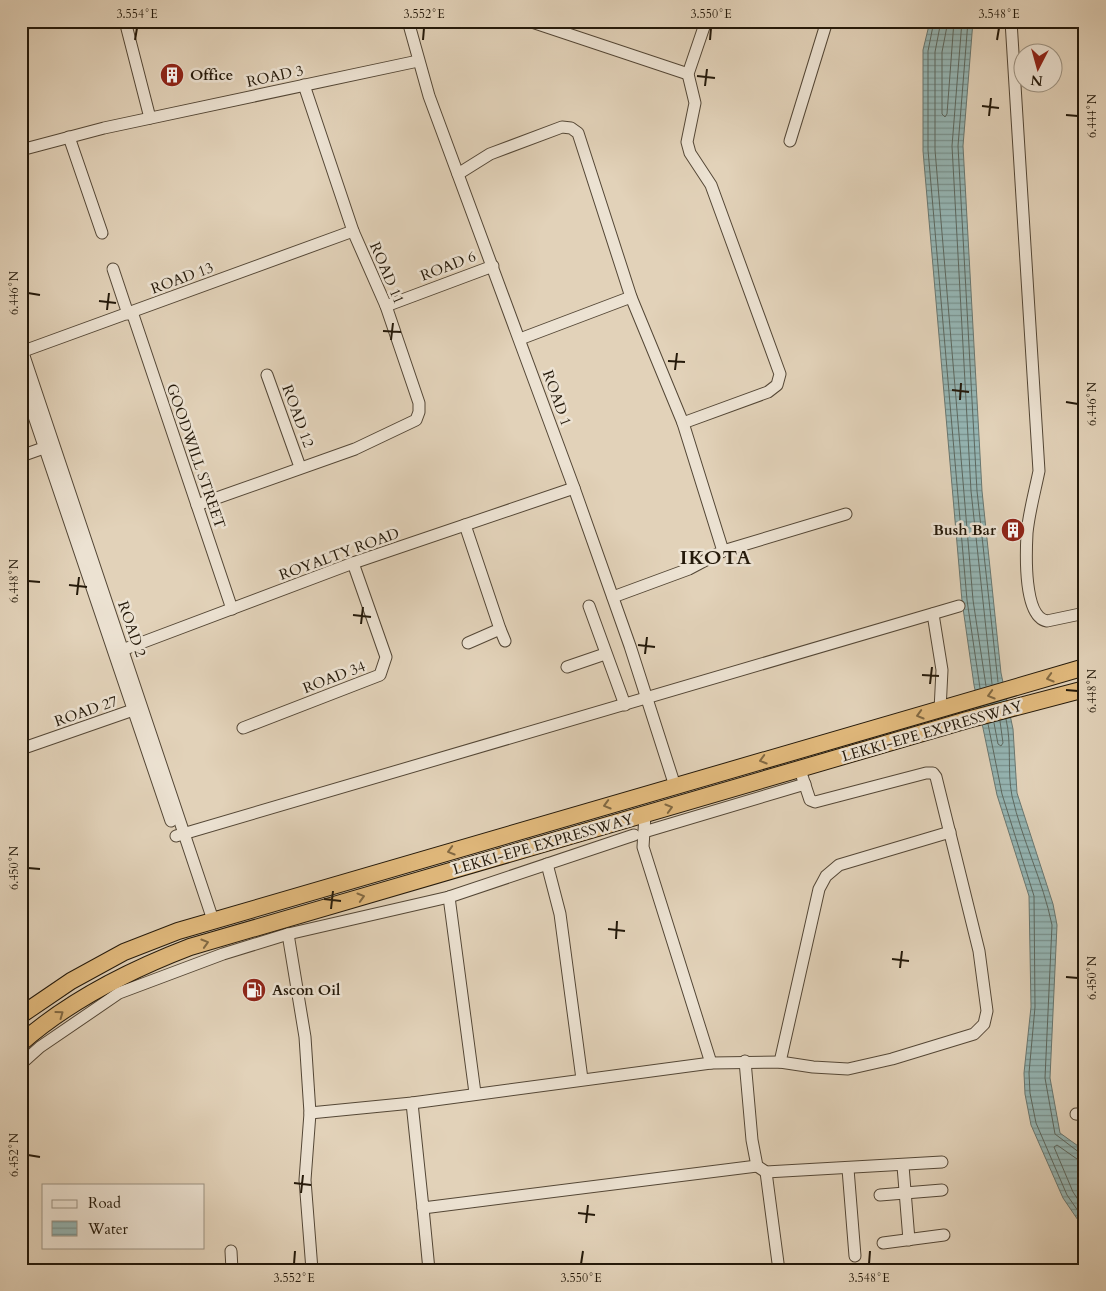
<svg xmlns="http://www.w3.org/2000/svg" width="1106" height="1291" viewBox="0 0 1106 1291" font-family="Cardo,serif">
	<defs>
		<pattern id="water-rules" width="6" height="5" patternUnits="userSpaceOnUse" patternTransform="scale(1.25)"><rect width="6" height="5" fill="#95b6b5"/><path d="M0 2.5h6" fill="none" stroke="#799391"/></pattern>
	</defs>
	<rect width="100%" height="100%" fill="#e2d2b9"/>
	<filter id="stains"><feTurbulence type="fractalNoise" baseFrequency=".004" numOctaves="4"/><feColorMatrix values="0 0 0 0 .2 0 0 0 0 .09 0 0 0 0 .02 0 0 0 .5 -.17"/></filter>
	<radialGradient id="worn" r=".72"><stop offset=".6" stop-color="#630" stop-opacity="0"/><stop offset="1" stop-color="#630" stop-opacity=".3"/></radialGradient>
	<path fill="url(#water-rules)" stroke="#687771" d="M930 21H973L963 146 982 491 1001 673 1013 729 1017 793 1053 904 1057 925 1050 1078 1060 1133 1085 1151V1235L1082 1226 1063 1198 1031 1125 1025 1094 1024 1073 1031 1007 1029 896 997 795 974 685 962 601 923 151V50Z"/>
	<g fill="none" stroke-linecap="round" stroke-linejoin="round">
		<g stroke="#5c6860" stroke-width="1">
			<path d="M934 21 928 51V150L967 600 980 688"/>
			<path d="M941 21 935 52V150L973 600 986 686"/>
			<path d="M948 21 942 52V114L945 117 947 114 954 21"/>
			<path d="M962 21 952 146 971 491 992 684"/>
			<path d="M968 21 958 146 977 491 998 682"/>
			<path d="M1006 719C1012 744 1007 771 1012 796 1022 840 1043 881 1052 925L1045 1078 1055 1134 1080 1153 1085 1154"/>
			<path d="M994 723 998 744 1001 746 1003 743 1000 721"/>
			<path d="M988 724 1002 794 1034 896 1035 1007 1029 1073 1030 1093 1036 1123 1067 1195 1085 1221"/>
			<path d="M1085 1161 1077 1159 1057 1145 1054 1147 1073 1192 1085 1210"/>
		</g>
		<g stroke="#544736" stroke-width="13">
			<g id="minor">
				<path d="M125 21 150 118"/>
				<path d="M408 21 429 96 574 488 630 646 675 786"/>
				<path d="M529 21 688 74"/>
				<path d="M1011 21 1039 471C1035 491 1029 512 1027 533 1026 552 1023 617 1047 621L1085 613"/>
				<path d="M21 24 37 21"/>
				<path d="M69 137 102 233"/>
				<path d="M790 141 827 21"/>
				<path d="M21 150 104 128 418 61"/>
				<path d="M458 174 490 154 562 127 571 128 578 133 631 297 683 423 723 551"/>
				<path d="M113 269 128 314"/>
				<path d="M386 306 493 266"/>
				<path d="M132 312 232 609"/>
				<path d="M520 339 631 297"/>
				<path d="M21 347 213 920"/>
				<path d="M21 352 353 231"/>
				<path d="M267 375 300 467"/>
				<path d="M21 378 171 821"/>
				<path d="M683 423 768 392 777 385 780 374 711 185 690 153 687 142 695 103 688 74 706 21"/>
				<path d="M21 456 52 445"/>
				<path d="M197 505 355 449 416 420 419 412V403L386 306 353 231 304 85"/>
				<path d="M465 525 500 629 468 643"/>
				<path d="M613 597 689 569 723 551 846 514"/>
				<path d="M589 606 625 705"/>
				<path d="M933 614 942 670 940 710"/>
				<path d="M500 629 505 641"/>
				<path d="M117 652 353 563 574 488"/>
				<path d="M567 667 605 654"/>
				<path d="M243 728 380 675 386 657 353 563"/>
				<path d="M21 749 133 710"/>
				<path d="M645 815 643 847 711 1063"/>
				<path d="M644 832 805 784"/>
				<path d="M176 836 959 606"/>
				<path d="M547 864 560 914 582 1079"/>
				<path d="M449 897 475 1093"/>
				<path d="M288 934 305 1037 310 1113 412 1103 711 1063 780 1062 813 1067 848 1069 892 1059 974 1034 984 1024 987 1011 979 951 936 777 933 773H926L815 802 810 800 800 770"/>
				<path d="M745 1061 752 1140 757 1166 766 1172 942 1162"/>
				<path d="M780 1062 819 889 826 876 839 865 950 832"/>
				<path d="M21 1064 40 1047 119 993 223 954 288 934 449 897 634 835"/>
				<path d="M412 1103 423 1208 757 1166"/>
				<path d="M310 1113 305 1180 312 1270"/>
				<path d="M1076 1114 1085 1115"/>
				<path d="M903 1166 909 1240"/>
				<path d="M848 1169 855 1256"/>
				<path d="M766 1172 778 1263"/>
				<path d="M880 1195 942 1190"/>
				<path d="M423 1208 429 1270"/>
				<path d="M883 1243 944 1235"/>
				<path d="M231 1251 232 1270"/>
			</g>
		</g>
		<g stroke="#24190a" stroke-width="18">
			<g id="highway">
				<path d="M21 1015 71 981 124 952 178 931 1085 667"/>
				<path d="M21 1043C70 1000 130 970 190 947L967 720 1085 689"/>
			</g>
		</g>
		<use href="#minor" stroke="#ece2d2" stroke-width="11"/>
		<use href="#highway" stroke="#e1b97c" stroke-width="16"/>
	</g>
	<defs><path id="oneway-chevron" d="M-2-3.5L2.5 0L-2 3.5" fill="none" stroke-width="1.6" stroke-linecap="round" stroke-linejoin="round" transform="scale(1.25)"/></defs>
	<g stroke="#826943">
		<use href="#oneway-chevron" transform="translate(1050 678) rotate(164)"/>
		<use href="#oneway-chevron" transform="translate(991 695) rotate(164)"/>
		<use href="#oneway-chevron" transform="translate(920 715) rotate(164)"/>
		<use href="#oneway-chevron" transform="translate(763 760) rotate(164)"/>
		<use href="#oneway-chevron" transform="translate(607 805) rotate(164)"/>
		<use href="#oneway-chevron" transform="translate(669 808) rotate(-16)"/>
		<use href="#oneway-chevron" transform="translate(451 851) rotate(164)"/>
		<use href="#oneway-chevron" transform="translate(361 897) rotate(-16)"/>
		<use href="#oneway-chevron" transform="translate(205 943) rotate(-17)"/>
		<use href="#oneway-chevron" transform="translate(60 1014) rotate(-36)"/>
	</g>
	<path fill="none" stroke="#24190a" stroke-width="2" d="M135 40 137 28M423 40 424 28M710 40 711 28M997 40 999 28M697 76 715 78M705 86 707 69M982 106 999 108M1066 115 1078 116M989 116 991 98M28 293 40 295M99 301 116 303M107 310 109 293M383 331 401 332M391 340 393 323M668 361 685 362M675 370 677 353M952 390 969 392M960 400 961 383M1066 402 1078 404M28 581 40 582M69 585 87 587M77 595 79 577M353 615 371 617M361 624 363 607M638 645 655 647M645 654 647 637M922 675 939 676M930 684 932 667M1066 690 1078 691M28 868 40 869M324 899 341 901M331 909 333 891M608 929 625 931M616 939 617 921M892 959 909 961M900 968 902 951M1066 977 1078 978M28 1155 40 1157M294 1183 311 1185M301 1193 303 1175M578 1213 595 1215M586 1223 588 1205M294 1264 295 1251M581 1264 583 1251M869 1264 870 1251"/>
	<defs>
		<g id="building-disc" transform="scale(1.25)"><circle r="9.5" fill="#8f2418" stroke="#ece2d2"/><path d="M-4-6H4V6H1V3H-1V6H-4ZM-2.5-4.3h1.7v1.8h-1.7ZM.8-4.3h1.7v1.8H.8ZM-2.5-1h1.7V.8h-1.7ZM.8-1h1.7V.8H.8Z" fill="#fff"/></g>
		<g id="fuel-disc" transform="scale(1.25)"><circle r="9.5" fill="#8f2418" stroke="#ece2d2"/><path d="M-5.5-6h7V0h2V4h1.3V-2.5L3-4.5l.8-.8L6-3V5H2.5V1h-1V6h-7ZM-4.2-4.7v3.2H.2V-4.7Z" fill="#fff"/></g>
	</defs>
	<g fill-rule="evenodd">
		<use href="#building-disc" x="172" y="75"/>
		<use href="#building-disc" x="1013" y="530"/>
		<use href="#fuel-disc" x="254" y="990"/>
	</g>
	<g text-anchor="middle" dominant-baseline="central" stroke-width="5" stroke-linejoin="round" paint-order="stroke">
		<g font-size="15" font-weight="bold" fill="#24190a" stroke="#ece2d2" text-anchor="start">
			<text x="190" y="75">Office</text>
			<text x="996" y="530" text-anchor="end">Bush Bar</text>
			<text x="272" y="990">Ascon Oil</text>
		</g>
		<g font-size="15" fill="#24190a" stroke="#ece2d2">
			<text transform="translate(275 76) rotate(-12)">ROAD 3</text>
			<text transform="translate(448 266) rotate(-21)">ROAD 6</text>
			<text transform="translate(387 273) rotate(67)">ROAD 11</text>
			<text transform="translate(182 278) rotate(-20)">ROAD 13</text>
			<text transform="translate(557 398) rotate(70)">ROAD 1</text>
			<text transform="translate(298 416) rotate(70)">ROAD 12</text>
			<text transform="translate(196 456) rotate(71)">GOODWILL STREET</text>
			<text transform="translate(339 554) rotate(-20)">ROYALTY ROAD</text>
			<text transform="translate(132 629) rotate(71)">ROAD 2</text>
			<text transform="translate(334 677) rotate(-21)">ROAD 34</text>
			<text transform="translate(86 711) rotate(-19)">ROAD 27</text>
			<text transform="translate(932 731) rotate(-16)">LEKKI-EPE EXPRESSWAY</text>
			<text transform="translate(543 844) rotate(-16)">LEKKI-EPE EXPRESSWAY</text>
		</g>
		<g font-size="20" font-weight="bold" letter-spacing="1" fill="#24190a" stroke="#ece2d2">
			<text x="716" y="557">IKOTA</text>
		</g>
	</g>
	<rect width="1106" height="1291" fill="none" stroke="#e2d2b9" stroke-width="55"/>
	<rect x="42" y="1184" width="162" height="65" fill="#ece2d2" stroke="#9c9282"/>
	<rect x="52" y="1200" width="25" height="8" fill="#ece2d2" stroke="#9c9282"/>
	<text x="88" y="1208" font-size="15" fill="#24190a">Road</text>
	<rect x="52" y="1221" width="25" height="15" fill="url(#water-rules)" stroke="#9c9282"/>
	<text x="88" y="1234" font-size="15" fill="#24190a">Water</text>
	<g transform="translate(1038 68) rotate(186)"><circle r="24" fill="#ece2d2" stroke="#9c9282"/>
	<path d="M0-4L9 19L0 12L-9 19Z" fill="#8f2418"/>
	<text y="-8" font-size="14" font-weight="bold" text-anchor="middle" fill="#24190a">N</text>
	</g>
	<rect x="28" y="28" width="1050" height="1236" fill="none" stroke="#24190a" stroke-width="2"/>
	<g font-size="12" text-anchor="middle" fill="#24190a">
		<text x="137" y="18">3.554°E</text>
		<text x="424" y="18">3.552°E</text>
		<text x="711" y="18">3.550°E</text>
		<text x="999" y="18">3.548°E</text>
		<text transform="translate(1092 116) rotate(-90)" y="4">6.444°N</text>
		<text transform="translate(14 293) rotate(-90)" y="4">6.446°N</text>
		<text transform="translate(1092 404) rotate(-90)" y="4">6.446°N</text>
		<text transform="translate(14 581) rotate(-90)" y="4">6.448°N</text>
		<text transform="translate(1092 691) rotate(-90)" y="4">6.448°N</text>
		<text transform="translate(14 868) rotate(-90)" y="4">6.450°N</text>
		<text transform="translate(1092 978) rotate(-90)" y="4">6.450°N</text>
		<text transform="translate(14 1155) rotate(-90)" y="4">6.452°N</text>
		<text x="294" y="1282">3.552°E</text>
		<text x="581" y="1282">3.550°E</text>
		<text x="869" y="1282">3.548°E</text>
	</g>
	<rect width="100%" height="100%" filter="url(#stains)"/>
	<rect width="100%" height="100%" fill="url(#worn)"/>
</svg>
